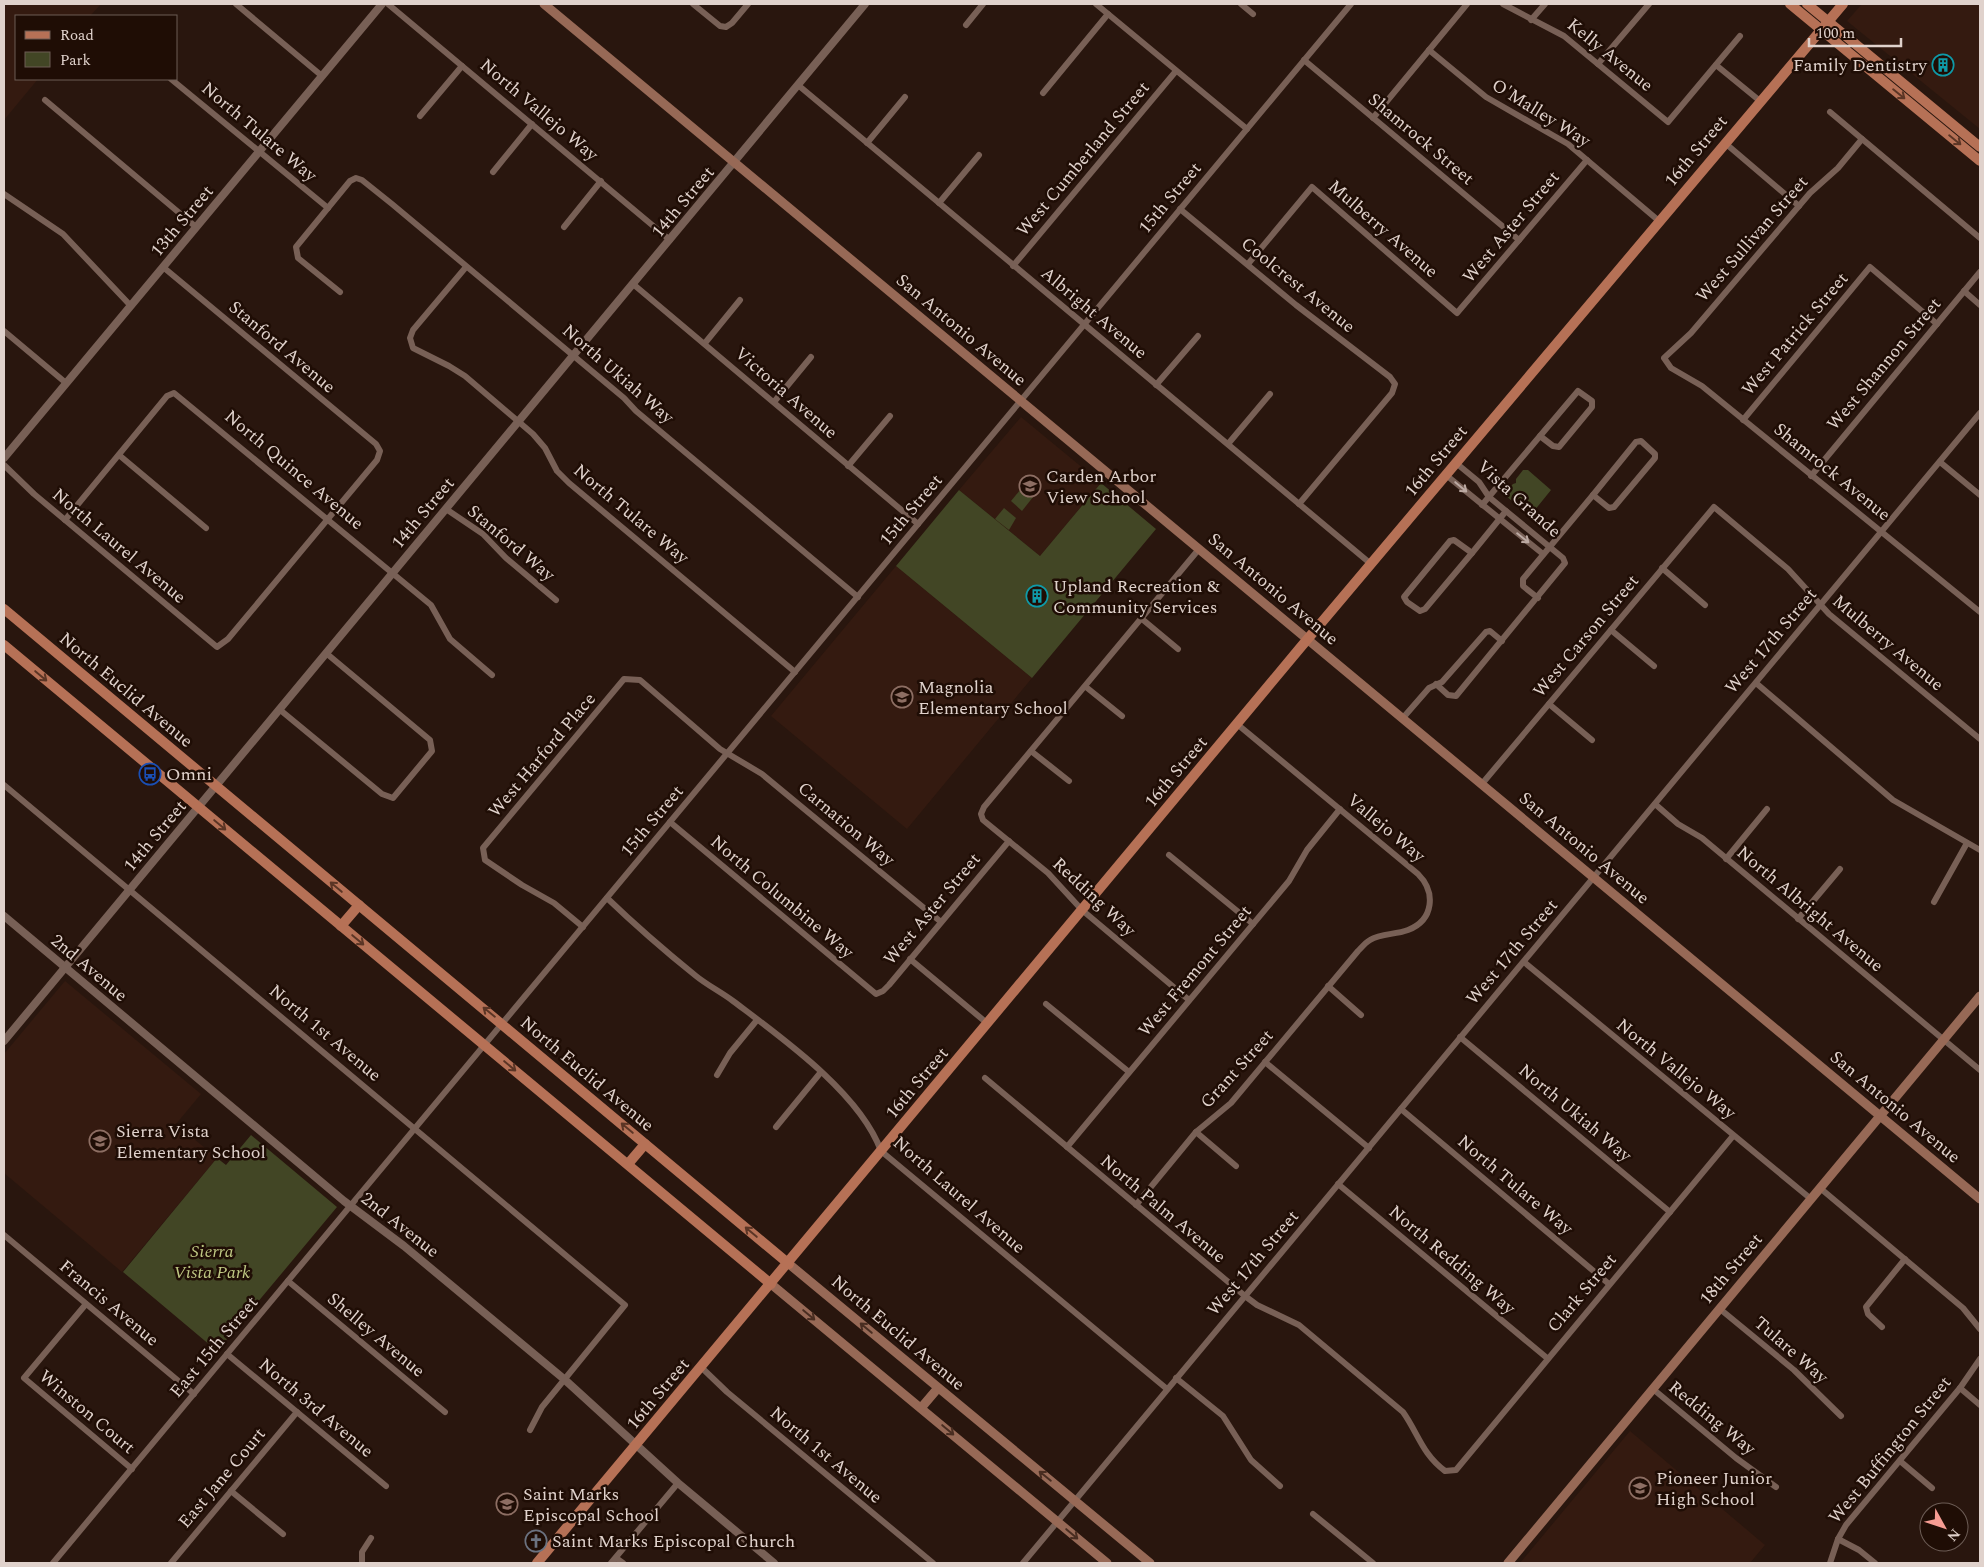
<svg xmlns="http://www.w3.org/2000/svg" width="1984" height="1567" viewBox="0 0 1984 1567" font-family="Spectral,serif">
	<rect width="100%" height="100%" fill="#29160e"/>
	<g fill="#341a10">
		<path d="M4 4H101L90 16H16V79H38L4 120Z"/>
		<path d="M1862 4H1980V129L1847 21Z"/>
		<path d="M1021 417 1101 483 1040 556 959 490Z"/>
		<path d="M896 566 1032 678 907 829 771 716Z"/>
		<path d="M65 981 201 1094 176 1124 217 1158 122 1272 4 1173V1054Z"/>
		<path d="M1630 1431 1765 1545 1750 1563H1520Z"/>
	</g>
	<g fill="#424625">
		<path d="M1523 470H1528L1551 490 1530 516 1506 496 1505 492 1513 484 1516 483V479Z"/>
		<path d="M1026 483 1037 492 1022 511 1011 501Z"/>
		<path d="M1101 483 1156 529 1032 678 896 566 959 490 1040 556Z"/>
		<path d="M1004 508 1016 518 1009 530 995 519Z"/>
		<path d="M251 1135 337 1207 217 1351 123 1272 217 1158 226 1165Z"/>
	</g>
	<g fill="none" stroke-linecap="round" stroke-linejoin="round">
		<g stroke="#786056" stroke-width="6">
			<path d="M236 4 322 76"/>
			<path d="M388 4 670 240"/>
			<path d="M693 4 720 26 726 27 732 23 748 4"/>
			<path d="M1096 4 1247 129"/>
			<path d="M1241 4 1253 14"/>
			<path d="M1503 4 1564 36 1668 122 1740 36"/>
			<path d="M1531 20 1545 4"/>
			<path d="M966 25 983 4"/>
			<path d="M1429 50 1486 97 1568 144 1659 221"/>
			<path d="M1304 60 1519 240"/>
			<path d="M1598 64 1649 4"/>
			<path d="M1716 65 1760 101"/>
			<path d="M171 79 328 208"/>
			<path d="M798 85 1371 564"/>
			<path d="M1043 93 1108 14"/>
			<path d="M45 100 196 227"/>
			<path d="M1830 112 1980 238"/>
			<path d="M420 116 462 66"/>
			<path d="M1373 118 1467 4"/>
			<path d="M1862 139 1838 168 1810 193 1691 333 1664 358 1671 368 1702 386 1980 612"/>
			<path d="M867 143 905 97"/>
			<path d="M1725 143 1799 206"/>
			<path d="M493 172 532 124"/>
			<path d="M4 194 63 234 130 305"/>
			<path d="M939 203 979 155"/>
			<path d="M1180 209 1296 305 1390 377 1395 384 1392 393 1299 504"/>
			<path d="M564 227 601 181"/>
			<path d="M1248 264 1312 187 1457 313 1587 160"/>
			<path d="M1013 266 1176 71"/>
			<path d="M466 267 413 330 410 338 413 348 449 366 465 376 533 434 545 448 557 471 569 483 795 672"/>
			<path d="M633 284 918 524"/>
			<path d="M1964 291 1980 305"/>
			<path d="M340 292 298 258 296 247 350 181 356 178 362 180 392 204 624 398 636 411 858 597"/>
			<path d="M4 331 66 383"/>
			<path d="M705 343 740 300"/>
			<path d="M1156 385 1198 336"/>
			<path d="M1578 391 1592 401V407L1559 447 1553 446 1540 436Z"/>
			<path d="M774 402 811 357"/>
			<path d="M1743 420 1870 267 1937 324"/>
			<path d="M1641 441 1655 454V458L1614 507 1609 508 1593 495 1636 442Z"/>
			<path d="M1228 444 1270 394"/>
			<path d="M119 455 206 528"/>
			<path d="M1940 462 1980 495"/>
			<path d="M4 465 34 494 217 647 228 639 377 460 380 451 376 444 163 267"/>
			<path d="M848 466 890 416"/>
			<path d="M1446 475 1543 554"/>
			<path d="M1811 476 1980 272"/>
			<path d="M1482 505 1540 436"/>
			<path d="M446 509 483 534 506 558 556 600"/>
			<path d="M65 520 167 396 174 393 431 605 450 639 492 675"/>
			<path d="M1454 540 1472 553 1425 609 1420 611 1407 602 1404 597 1450 541Z"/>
			<path d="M1472 553 1506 511"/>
			<path d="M1662 568 1705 605"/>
			<path d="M1538 598 1523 586V579L1593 495"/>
			<path d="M1142 619 1178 649"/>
			<path d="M1611 630 1654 666"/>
			<path d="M1756 683 1893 800 1980 850"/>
			<path d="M1436 684 1448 695 1456 696 1565 563 1563 558 1489 497 1479 482 1456 463"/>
			<path d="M1086 687 1122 716"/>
			<path d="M1549 704 1592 740"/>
			<path d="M279 709 382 794 393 798 432 751 430 740 326 653"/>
			<path d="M1402 719 1429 688 1442 682 1486 632 1490 631 1502 641"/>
			<path d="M1031 751 1069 781"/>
			<path d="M4 785 625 1305 542 1407 530 1430"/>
			<path d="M1481 785 1714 507 1788 569 1829 614 1980 739"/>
			<path d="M1655 804 1678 824 1702 838 1980 1070"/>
			<path d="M670 822 876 994 883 991 889 985 1009 841"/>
			<path d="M1169 855 1253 924"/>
			<path d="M1726 859 1767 809"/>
			<path d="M607 898C635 925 665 951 696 976 707 985 721 992 733 1001 782 1038 860 1093 881 1151L1167 1389"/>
			<path d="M1934 902 1967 843"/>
			<path d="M1798 919 1840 869"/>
			<path d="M583 927 554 903 522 885 485 860 483 848 624 679 640 680 720 749 762 774 941 922"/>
			<path d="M910 959 988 1024"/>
			<path d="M1524 962 1811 1199"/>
			<path d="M1328 986 1361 1015"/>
			<path d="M1189 1000 1082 910 1048 873 983 820 981 814 984 807 1199 549"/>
			<path d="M1046 1004 1129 1072"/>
			<path d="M1460 1037 1670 1212"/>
			<path d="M1265 1062 1369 1148"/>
			<path d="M717 1075 730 1053 757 1020"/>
			<path d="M985 1078 1245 1296 1257 1305 1299 1325 1403 1412C1418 1433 1422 1454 1445 1471L1456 1470 1733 1136"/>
			<path d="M1401 1109 1609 1284"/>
			<path d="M776 1127 821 1072"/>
			<path d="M1196 1132 1236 1166"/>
			<path d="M1067 1147 1289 881 1307 850 1340 809"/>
			<path d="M1338 1184 1547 1358"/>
			<path d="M1820 1188 1963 1308 1980 1329"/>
			<path d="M1136 1205 1196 1132 1231 1103 1358 951C1362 947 1365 943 1370 940 1381 933 1395 935 1408 930 1434 920 1436 892 1418 874L1237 724"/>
			<path d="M4 1235 194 1394"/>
			<path d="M288 1281 445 1412"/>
			<path d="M86 1304 24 1378 132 1469"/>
			<path d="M1720 1309 1794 1370 1841 1416"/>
			<path d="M1882 1327 1868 1314 1866 1307 1905 1259"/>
			<path d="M227 1354 386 1486"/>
			<path d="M702 1368 727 1392 933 1563"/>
			<path d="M1176 1378 1223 1416 1251 1460 1280 1486"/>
			<path d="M1960 1388 1980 1405"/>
			<path d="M1653 1389 1736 1458 1776 1487"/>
			<path d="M1900 1461 1932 1488"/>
			<path d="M231 1491 283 1534"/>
			<path d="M1313 1514 1373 1563"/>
			<path d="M1838 1539 1859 1550 1875 1563"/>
			<path d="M616 1558 623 1563"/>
			<path d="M53 1563 1351 4"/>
			<path d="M171 1563 297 1412"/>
			<path d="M362 1563V1552L371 1538"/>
			<path d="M611 1563 678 1483"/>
			<path d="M1023 1563 1980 413"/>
			<path d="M1830 1563 1838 1539 1846 1525 1960 1388 1980 1359"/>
		</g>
		<g stroke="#786056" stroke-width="8">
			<path d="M4 458 382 4"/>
			<path d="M4 916 344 1201 404 1246 564 1379 678 1483 774 1563"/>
			<path d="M4 1041 865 4"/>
		</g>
		<g stroke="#976956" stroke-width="9">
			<path d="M544 4 1980 1199"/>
			<path d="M789 1264 1150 1563"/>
			<path d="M771 1284 1107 1563"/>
			<path d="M921 1408 938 1388"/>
			<path d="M1508 1563 1980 996"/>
		</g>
		<g stroke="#b67156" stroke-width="10">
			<path d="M1790 4 1980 161"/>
			<path d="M1807 4 1980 147"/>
			<path d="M4 609 789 1264"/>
			<path d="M4 645 771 1284"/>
			<path d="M341 926 359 905"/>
			<path d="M628 1164 645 1144"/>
			<path d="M537 1563 1300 648 1843 4"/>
		</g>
	</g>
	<defs><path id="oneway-shaft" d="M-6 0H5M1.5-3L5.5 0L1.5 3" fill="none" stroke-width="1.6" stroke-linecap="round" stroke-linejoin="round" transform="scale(1.25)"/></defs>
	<g stroke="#5b3525">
		<use href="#oneway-shaft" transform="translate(1899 94) rotate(39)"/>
		<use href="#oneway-shaft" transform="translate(1955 140) rotate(39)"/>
		<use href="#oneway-shaft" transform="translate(41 676) rotate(40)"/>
		<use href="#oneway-shaft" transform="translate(220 825) rotate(40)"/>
		<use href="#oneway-shaft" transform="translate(336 887) rotate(-140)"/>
		<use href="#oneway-shaft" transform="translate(358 940) rotate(40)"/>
		<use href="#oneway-shaft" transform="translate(489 1012) rotate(-141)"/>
		<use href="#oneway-shaft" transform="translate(510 1066) rotate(40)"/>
		<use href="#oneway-shaft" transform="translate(627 1128) rotate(-140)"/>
		<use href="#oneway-shaft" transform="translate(751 1232) rotate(-140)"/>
	</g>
	<g stroke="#bcaaa3">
		<use href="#oneway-shaft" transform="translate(1461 487) rotate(40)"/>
		<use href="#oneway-shaft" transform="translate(1523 538) rotate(39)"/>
	</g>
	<g stroke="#492d21">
		<use href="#oneway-shaft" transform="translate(809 1315) rotate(40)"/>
		<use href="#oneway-shaft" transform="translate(866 1328) rotate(-140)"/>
		<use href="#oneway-shaft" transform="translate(948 1430) rotate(40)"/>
		<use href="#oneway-shaft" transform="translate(1045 1476) rotate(-141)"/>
		<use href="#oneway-shaft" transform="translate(1072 1534) rotate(40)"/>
	</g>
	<defs>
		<g id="building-ring" transform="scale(1.125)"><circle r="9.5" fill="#1f0d05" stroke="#0f9aa8" stroke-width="1.5"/><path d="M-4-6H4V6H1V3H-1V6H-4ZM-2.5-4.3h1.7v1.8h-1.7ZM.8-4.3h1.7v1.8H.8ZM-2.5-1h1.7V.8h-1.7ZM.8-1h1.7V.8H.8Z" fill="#0f9aa8"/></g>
		<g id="school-ring" transform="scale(1.125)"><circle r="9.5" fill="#1f0d05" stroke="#8d6e63" stroke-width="1.5"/><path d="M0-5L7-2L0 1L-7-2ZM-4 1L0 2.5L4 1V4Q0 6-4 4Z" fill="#8d6e63"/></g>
		<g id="bus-ring" transform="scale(1.125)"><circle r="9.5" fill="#1f0d05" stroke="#1a4fb4" stroke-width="1.5"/><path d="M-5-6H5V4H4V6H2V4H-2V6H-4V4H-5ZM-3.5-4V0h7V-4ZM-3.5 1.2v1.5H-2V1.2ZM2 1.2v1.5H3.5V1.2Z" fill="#1a4fb4"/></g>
		<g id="church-ring" transform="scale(1.125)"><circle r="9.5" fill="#1f0d05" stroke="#6b7280" stroke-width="1.5"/><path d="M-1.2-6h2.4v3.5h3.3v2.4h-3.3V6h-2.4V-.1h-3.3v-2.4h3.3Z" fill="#6b7280"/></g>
	</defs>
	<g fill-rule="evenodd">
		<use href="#building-ring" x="1943" y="65"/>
		<use href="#school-ring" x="1030" y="486"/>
		<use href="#building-ring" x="1037" y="596"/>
		<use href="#school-ring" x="902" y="697"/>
		<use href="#bus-ring" x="150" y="774"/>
		<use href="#school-ring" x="100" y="1141"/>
		<use href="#school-ring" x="1640" y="1488"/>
		<use href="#school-ring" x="507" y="1504"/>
		<use href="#church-ring" x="536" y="1541"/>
	</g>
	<g text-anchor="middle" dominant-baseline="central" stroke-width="5" stroke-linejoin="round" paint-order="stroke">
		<g font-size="18" fill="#e0d2cc" stroke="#1f0d05">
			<text transform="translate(1610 55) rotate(39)">Kelly Avenue</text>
			<text transform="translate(539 110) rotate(40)">North Vallejo Way</text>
			<text transform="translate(1541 113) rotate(32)">O'Malley Way</text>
			<text transform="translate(259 132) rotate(40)">North Tulare Way</text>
			<text transform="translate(1421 139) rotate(40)">Shamrock Street</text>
			<text transform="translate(1696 151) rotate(-50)">16th Street</text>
			<text transform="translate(1083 159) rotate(-50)">West Cumberland Street</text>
			<text transform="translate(1170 198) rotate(-50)">15th Street</text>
			<text transform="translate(683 202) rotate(-50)">14th Street</text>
			<text transform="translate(182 221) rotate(-50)">13th Street</text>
			<text transform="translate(1511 227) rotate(-50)">West Aster Street</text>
			<text transform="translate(1383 229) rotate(41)">Mulberry Avenue</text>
			<text transform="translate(1752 239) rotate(-49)">West Sullivan Street</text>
			<text transform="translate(1298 285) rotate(39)">Coolcrest Avenue</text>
			<text transform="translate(1094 313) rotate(40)">Albright Avenue</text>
			<text transform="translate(961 330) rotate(40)">San Antonio Avenue</text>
			<text transform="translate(1795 334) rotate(-50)">West Patrick Street</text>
			<text transform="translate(282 347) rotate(40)">Stanford Avenue</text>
			<text transform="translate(1884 364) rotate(-50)">West Shannon Street</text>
			<text transform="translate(618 374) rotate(41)">North Ukiah Way</text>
			<text transform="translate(786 393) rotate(41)">Victoria Avenue</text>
			<text transform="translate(1436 461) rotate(-50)">16th Street</text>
			<text transform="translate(294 470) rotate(40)">North Quince Avenue</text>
			<text transform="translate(1832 472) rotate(39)">Shamrock Avenue</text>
			<text transform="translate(1519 499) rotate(42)">Vista Grande</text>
			<text transform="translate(911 510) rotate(-50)">15th Street</text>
			<text transform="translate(423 513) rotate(-50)">14th Street</text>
			<text transform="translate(631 514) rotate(40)">North Tulare Way</text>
			<text transform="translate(511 543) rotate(40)">Stanford Way</text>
			<text transform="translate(119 546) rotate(40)">North Laurel Avenue</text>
			<text transform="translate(1273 589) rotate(40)">San Antonio Avenue</text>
			<text transform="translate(1586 636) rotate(-50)">West Carson Street</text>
			<text transform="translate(1771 641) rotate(-50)">West 17th Street</text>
			<text transform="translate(1888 643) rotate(40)">Mulberry Avenue</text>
			<text transform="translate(126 690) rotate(40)">North Euclid Avenue</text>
			<text transform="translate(542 755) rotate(-50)">West Harford Place</text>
			<text transform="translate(1176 772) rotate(-50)">16th Street</text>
			<text transform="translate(652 821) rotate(-50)">15th Street</text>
			<text transform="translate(846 824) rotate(40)">Carnation Way</text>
			<text transform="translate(1386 828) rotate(40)">Vallejo Way</text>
			<text transform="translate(155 836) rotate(-50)">14th Street</text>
			<text transform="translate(1584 848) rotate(40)">San Antonio Avenue</text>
			<text transform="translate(782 897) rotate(40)">North Columbine Way</text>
			<text transform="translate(1094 897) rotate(43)">Redding Way</text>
			<text transform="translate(932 909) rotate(-50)">West Aster Street</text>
			<text transform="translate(1810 909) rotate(40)">North Albright Avenue</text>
			<text transform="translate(1512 952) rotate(-50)">West 17th Street</text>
			<text transform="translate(89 968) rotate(40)">2nd Avenue</text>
			<text transform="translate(1195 971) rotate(-50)">West Fremont Street</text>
			<text transform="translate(325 1033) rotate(40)">North 1st Avenue</text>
			<text transform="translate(1237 1069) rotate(-48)">Grant Street</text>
			<text transform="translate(1676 1069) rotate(39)">North Vallejo Way</text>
			<text transform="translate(587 1074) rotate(40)">North Euclid Avenue</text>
			<text transform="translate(917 1083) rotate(-50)">16th Street</text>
			<text transform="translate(1895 1107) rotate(40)">San Antonio Avenue</text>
			<text transform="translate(1575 1113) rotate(40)">North Ukiah Way</text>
			<text transform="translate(1515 1185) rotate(40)">North Tulare Way</text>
			<text transform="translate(959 1195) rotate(41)">North Laurel Avenue</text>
			<text transform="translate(1163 1209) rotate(40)">North Palm Avenue</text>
			<text transform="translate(400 1225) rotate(38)">2nd Avenue</text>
			<text transform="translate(1452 1260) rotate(40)">North Redding Way</text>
			<text transform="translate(1253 1263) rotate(-50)">West 17th Street</text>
			<text transform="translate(1731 1269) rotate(-50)">18th Street</text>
			<text transform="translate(1582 1293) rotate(-50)">Clark Street</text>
			<text transform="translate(109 1303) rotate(40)">Francis Avenue</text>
			<text transform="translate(898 1333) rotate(40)">North Euclid Avenue</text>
			<text transform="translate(376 1335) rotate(40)">Shelley Avenue</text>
			<text transform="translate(214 1347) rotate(-50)">East 15th Street</text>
			<text transform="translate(1791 1350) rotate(41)">Tulare Way</text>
			<text transform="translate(658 1394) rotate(-50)">16th Street</text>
			<text transform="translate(316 1408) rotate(40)">North 3rd Avenue</text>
			<text transform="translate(87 1412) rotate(40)">Winston Court</text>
			<text transform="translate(1712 1418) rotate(39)">Redding Way</text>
			<text transform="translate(1890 1450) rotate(-51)">West Buffington Street</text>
			<text transform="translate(826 1455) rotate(40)">North 1st Avenue</text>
			<text transform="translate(222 1478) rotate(-50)">East Jane Court</text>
		</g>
		<g font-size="18" fill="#e0d2cc" stroke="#1f0d05" text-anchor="start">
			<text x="1927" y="65" text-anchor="end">Family Dentistry</text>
			<text x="1046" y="476">Carden Arbor<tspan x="1046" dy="21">View School</tspan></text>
			<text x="1053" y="586">Upland Recreation &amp;<tspan x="1053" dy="21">Community Services</tspan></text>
			<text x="918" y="687">Magnolia<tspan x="918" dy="21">Elementary School</tspan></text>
			<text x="166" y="774">Omni</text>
			<text x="116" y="1131">Sierra Vista<tspan x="116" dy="21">Elementary School</tspan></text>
			<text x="1656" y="1478">Pioneer Junior<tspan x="1656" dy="21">High School</tspan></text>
			<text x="523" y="1494">Saint Marks<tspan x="523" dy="21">Episcopal School</tspan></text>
			<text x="552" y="1541">Saint Marks Episcopal Church</text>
		</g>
		<g font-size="18" font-style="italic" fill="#bfc883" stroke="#1f0d05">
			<text x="212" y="1251">Sierra<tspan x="212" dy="21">Vista Park</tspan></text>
		</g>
	</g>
	<rect width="1984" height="1567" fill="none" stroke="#e0d2cc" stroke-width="10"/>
	<rect x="15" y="15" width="162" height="65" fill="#1f0d05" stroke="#6c5c55"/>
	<rect x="25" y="31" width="25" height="8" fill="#b67156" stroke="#6c5c55"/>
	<text x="60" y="40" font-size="15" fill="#e0d2cc">Road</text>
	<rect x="25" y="52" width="25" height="15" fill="#424625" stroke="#6c5c55"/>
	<text x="60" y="65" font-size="15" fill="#e0d2cc">Park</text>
	<g transform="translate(1944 1527) rotate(130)"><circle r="24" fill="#1f0d05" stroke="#6c5c55"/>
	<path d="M0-4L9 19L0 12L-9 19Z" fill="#f59c93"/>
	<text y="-8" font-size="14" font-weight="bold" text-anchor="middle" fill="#e0d2cc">N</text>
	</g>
	<path d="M1809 38v8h92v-8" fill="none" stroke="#e0d2cc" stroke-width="2.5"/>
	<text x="1816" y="38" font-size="15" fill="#e0d2cc" stroke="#1f0d05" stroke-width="4" paint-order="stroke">100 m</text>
</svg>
